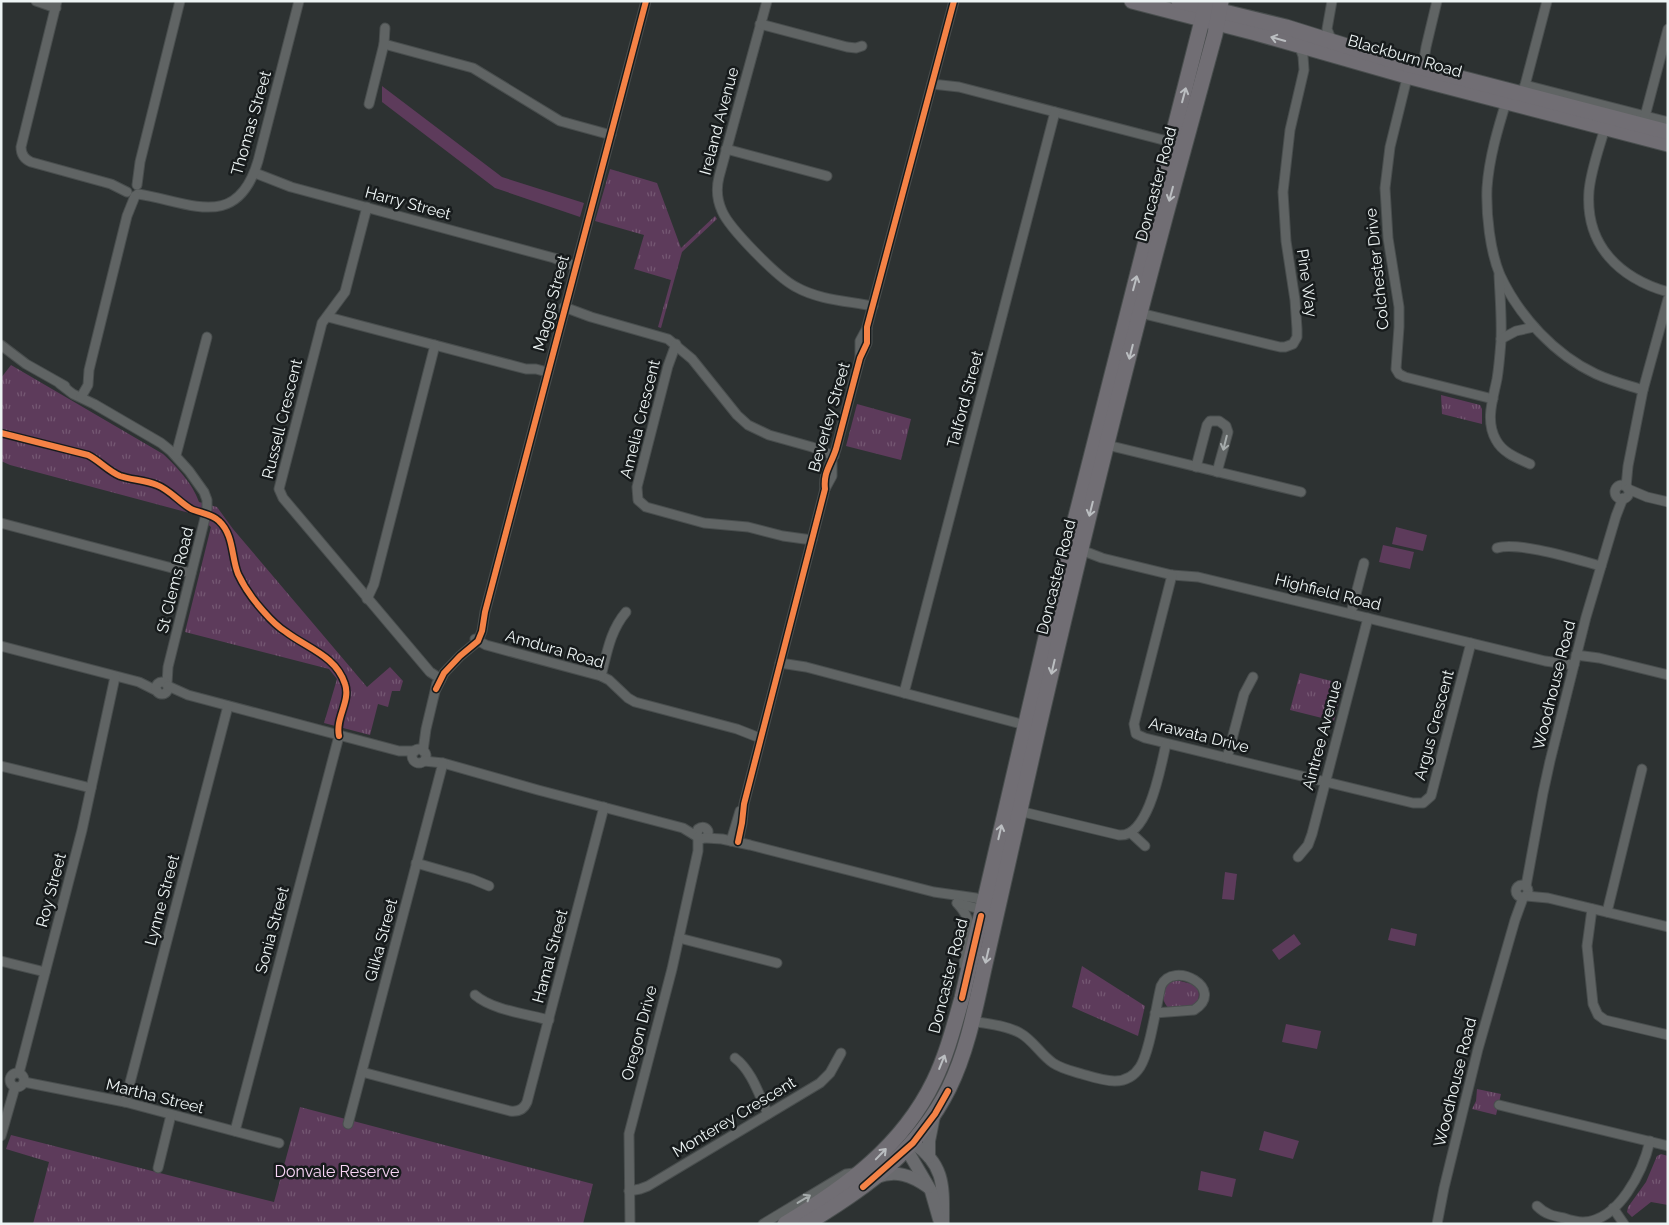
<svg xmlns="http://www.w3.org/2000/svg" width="1669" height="1225" viewBox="0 0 1669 1225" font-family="Raleway,sans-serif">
	<defs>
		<pattern id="park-tufts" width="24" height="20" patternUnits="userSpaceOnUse" patternTransform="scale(1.25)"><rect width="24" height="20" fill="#5d3b5b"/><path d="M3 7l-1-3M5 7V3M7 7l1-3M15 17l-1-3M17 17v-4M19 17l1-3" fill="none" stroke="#755873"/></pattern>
	</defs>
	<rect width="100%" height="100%" fill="#2d3232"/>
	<g fill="#5d3b5b">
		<path d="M382 86 502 177 584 203 580 217 495 188 382 102Z"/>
		<path d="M1396 527 1427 535 1423 551 1392 544Z"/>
		<path d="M1383 545 1414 552 1410 569 1379 562Z"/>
		<path d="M1225 872 1237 874 1234 900 1222 899Z"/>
		<path d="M1391 928 1417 934 1415 946 1388 940Z"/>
		<path d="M1294 934 1301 944 1279 960 1272 950Z"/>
		<path d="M1286 1024 1321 1031 1317 1049 1282 1042Z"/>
		<path d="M1264 1131 1299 1141 1293 1159 1259 1150Z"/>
		<path d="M1201 1171 1236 1179 1232 1197 1198 1190Z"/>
	</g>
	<g fill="url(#park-tufts)">
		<path d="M610 169 657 183 681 248 715 216 717 219 682 252 661 328 658 327 671 280 634 269 644 235 595 221Z"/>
		<path d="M11 365 163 454C176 466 193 484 199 502L217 507 233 529 367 687 390 667 403 681 400 691H392L388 707 378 704 370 735 324 723 337 679 329 669 185 632 211 527 197 515 10 465 1 461V378Z"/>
		<path d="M1441 395 1480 405 1482 409V424L1442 414Z"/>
		<path d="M857 404 911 419 901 460 846 446Z"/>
		<path d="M1300 673 1343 684 1334 721 1290 710Z"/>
		<path d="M1082 966 1145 1006 1138 1036 1072 1007Z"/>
		<path d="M1176 980 1196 985C1200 993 1200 998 1195 1006L1169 1008C1162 1003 1160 988 1168 982 1169 981 1175 980 1176 980Z"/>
		<path d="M1477 1089 1501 1094 1496 1115 1472 1109 1476 1101Z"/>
		<path d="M300 1107 593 1184 583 1224H33L49 1162 6 1149 11 1135 274 1202Z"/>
		<path d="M1661 1154 1668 1156V1205L1651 1202 1632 1217 1627 1212 1628 1207 1646 1182 1657 1156Z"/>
	</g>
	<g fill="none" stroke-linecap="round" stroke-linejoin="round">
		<g stroke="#494e4e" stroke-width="11">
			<g id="minor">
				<path d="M36 1 56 8"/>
				<path d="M57 1 21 147C21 154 24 159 31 162L111 184 127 192"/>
				<path d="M767 1 719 177C716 189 717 200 722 211 729 228 778 278 796 287 819 300 848 301 873 306"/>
				<path d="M1332 1 1327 29 1332 41"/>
				<path d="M760 24 847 47 856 48 862 46"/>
				<path d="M384 44 473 68 560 121 611 135"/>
				<path d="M1422 72 1426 47 1437 1"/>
				<path d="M1408 74 1390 147 1385 188 1388 238 1399 307V327L1396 369 1399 374 1405 377 1493 399"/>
				<path d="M932 84 959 87 1171 142"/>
				<path d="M1525 85 1668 122"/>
				<path d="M1524 89 1547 1"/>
				<path d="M1507 99C1498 128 1489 158 1487 188 1486 214 1490 251 1500 275 1519 316 1555 355 1596 374 1611 381 1627 385 1643 390"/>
				<path d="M369 104 384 44 385 28"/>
				<path d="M1644 120 1668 29"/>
				<path d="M1606 124C1600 146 1591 169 1589 191 1585 245 1619 278 1668 292"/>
				<path d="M726 149 827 176"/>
				<path d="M255 173 291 187 554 258 575 266"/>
				<path d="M137 185 140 162 180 1"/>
				<path d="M138 194C190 202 237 232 258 161L299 1"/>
				<path d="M367 207 345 292 322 323 320 331 279 489 283 498 430 672 441 679"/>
				<path d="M1499 275C1500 297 1502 319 1501 341 1500 354 1499 367 1497 379 1493 399 1485 421 1496 440 1503 453 1517 458 1530 464"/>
				<path d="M564 307 591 317 668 339 692 359 737 415 748 425 769 435 812 447 834 456"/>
				<path d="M1140 313 1280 347H1285L1293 344 1297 337V329L1295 300 1286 241 1283 192 1290 130 1304 70 1303 56 1299 45"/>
				<path d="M328 317 526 369H536L547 372"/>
				<path d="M1501 339 1516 331 1534 327"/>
				<path d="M676 344 668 366 637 487 638 500 646 507 704 523 748 527 783 536 812 540"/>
				<path d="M1 345 26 364 65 386"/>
				<path d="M860 358V341L867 328"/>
				<path d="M60 384 73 394 94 404 161 443 171 451 189 471 204 492 207 500V510L168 667 167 684"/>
				<path d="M81 397 88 385 89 370 127 216 135 196"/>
				<path d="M1107 445 1301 492"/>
				<path d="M176 455 207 337"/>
				<path d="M1196 467 1207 425 1210 421H1219L1226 426 1228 432 1217 472"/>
				<circle cx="1622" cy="492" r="7"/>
				<path d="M1626 487 1628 466 1643 390 1668 299"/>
				<path d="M825 489 832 476V462"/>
				<path d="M1628 489 1647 497 1668 502"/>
				<path d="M1 523 191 573"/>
				<path d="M1497 548C1518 541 1578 560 1601 566"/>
				<path d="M1081 550 1102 558 1172 575 1198 577 1545 661 1574 665"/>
				<path d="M1172 575 1134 724 1136 734 1145 738 1413 803H1423L1431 796 1471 643"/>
				<path d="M367 599 374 584 435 345"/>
				<path d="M1351 613 1364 563"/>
				<path d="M475 639 486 645 601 676 609 680 628 698 635 702 737 729 760 738"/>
				<path d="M1 646 139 682 157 691"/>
				<path d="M1576 655 1599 658 1668 675"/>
				<path d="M780 663 806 667 1025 725"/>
				<path d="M601 676C607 653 610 631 626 612"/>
				<circle cx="162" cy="688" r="6"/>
				<path d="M168 686 188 695 399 751H415"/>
				<path d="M436 689 444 673 460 656 478 641 482 631 485 612 646 1"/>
				<path d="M904 693 1055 112"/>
				<circle cx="419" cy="756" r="7"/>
				<path d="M423 751 426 729 437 683"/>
				<path d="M1227 758 1244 694 1253 677"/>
				<path d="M424 761 443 763 538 790 683 828 701 839 708 837V831C706 827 702 826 698 829L697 835"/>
				<path d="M1 766 91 788"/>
				<path d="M1019 811 1119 835C1149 838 1161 765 1166 744"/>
				<path d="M1131 833 1145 846"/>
				<path d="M706 838 722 839 750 845 934 892 976 898 988 904"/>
				<path d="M731 841 740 811"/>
				<path d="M738 842 742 823 744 804 825 489C823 472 831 465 836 449L860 358 867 343V327L954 1"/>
				<path d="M1298 857 1308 845 1312 834 1368 618"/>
				<path d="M416 863 472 879 489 886"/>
				<circle cx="1522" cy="891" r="6"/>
				<path d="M1526 886 1543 793 1550 761 1586 617 1616 516 1623 498"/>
				<path d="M1526 896 1548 898 1668 927"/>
				<path d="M957 903C979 927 966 936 964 965"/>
				<path d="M957 903 976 908H986"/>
				<path d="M1592 909 1587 946 1593 1004 1598 1015 1605 1020 1668 1035"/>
				<path d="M1607 912 1642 769"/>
				<path d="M679 938 777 963"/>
				<path d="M1 961 45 972"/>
				<path d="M475 995C492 1010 527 1014 549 1020"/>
				<path d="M972 1021C987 1024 1006 1025 1020 1033 1033 1040 1041 1055 1053 1063 1062 1069 1072 1071 1082 1074 1102 1080 1126 1089 1140 1067 1150 1052 1156 1006 1161 986 1173 959 1227 989 1194 1010L1155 1013"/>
				<path d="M735 1058C752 1071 759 1095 768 1114"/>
				<path d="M362 1072 510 1111C518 1112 524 1109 527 1102L604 807"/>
				<circle cx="17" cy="1080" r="7"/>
				<path d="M19 1073 82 830 115 677"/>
				<path d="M24 1082 125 1102 279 1143"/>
				<path d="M125 1102 228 706"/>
				<path d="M1499 1105 1668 1146"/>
				<path d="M348 1124 443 763"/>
				<path d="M235 1131 339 736"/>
				<path d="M1 1136 15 1087"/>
				<path d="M158 1168 171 1115"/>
				<path d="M629 1191 640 1189 648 1186 820 1083 830 1073 841 1053"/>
				<path d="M1537 1206C1545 1214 1553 1216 1564 1218 1570 1220 1577 1222 1583 1222 1619 1221 1643 1171 1650 1141"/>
				<path d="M1613 1208 1624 1224"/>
				<path d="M630 1224 629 1134 672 969 698 851V837"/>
				<path d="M763 1224 846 1174 854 1173"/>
				<path d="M1437 1224 1444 1188 1478 1049 1515 920 1523 898"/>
			</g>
		</g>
		<g stroke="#494e4e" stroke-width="14">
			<g id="secondary">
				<path d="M913 1143C946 1165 943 1188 943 1224"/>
				<path d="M907 1150 931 1191 939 1219"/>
				<path d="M929 1157V1141L934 1116"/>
				<path d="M877 1177C896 1170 911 1175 928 1187"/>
			</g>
		</g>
		<g stroke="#494e4e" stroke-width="17">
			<g id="primary">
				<path d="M1132 1 1256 33 1407 76 1668 144"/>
				<path d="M1179 1 1286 27 1391 60 1668 132"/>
				<path d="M785 1224C846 1187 902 1147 934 1081 947 1054 954 1026 962 998L1054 603 1207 1"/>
				<path d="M806 1224C866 1188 917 1152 949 1088 970 1045 977 997 988 951 1005 877 1021 803 1038 730 1081 545 1126 361 1176 177 1189 129 1202 82 1215 34L1221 1"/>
			</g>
		</g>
		<use href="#minor" stroke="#606464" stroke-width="9"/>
		<use href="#secondary" stroke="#6a6b6e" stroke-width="12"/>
		<use href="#primary" stroke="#716e74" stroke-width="15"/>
		<g stroke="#171b1c" stroke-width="9">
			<g id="cycleway">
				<path d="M1 433 88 455C100 461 108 471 120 476 132 480 145 480 157 485 170 490 179 502 191 509 200 513 212 514 219 521 234 535 231 556 238 574 244 587 254 601 264 612 270 619 278 627 286 632 307 648 336 656 345 684 351 701 335 718 339 736"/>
				<path d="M436 689 444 673 460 656 478 641 482 631 485 612 646 1"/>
				<path d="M738 842 742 823 744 804 825 489C823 472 831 465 836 449L860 358 867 343V327L954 1"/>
				<path d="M962 998 981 916"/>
				<path d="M863 1187 913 1143 935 1114 948 1091"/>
			</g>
		</g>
		<use href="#cycleway" stroke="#f48246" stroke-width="6"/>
	</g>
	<defs><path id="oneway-shaft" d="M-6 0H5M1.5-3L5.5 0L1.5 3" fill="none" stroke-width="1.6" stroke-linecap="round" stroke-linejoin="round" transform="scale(1.25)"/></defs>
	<g stroke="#bbbec1">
		<use href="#oneway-shaft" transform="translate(1278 39) rotate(-164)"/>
		<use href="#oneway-shaft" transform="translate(1184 95) rotate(-75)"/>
		<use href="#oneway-shaft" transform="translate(1171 194) rotate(105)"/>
		<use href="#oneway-shaft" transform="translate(1135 283) rotate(-75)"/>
		<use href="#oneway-shaft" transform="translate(1131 352) rotate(104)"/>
		<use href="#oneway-shaft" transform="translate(1091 509) rotate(104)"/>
		<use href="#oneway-shaft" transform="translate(1053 667) rotate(103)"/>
		<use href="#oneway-shaft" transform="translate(1000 832) rotate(-77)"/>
		<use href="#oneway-shaft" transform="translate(987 956) rotate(103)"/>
		<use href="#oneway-shaft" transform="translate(942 1062) rotate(-68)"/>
		<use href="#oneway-shaft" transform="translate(881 1154) rotate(-46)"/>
	</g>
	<g stroke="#a6acac">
		<use href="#oneway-shaft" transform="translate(1225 443) rotate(104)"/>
		<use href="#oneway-shaft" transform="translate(804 1199) rotate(-31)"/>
	</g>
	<g text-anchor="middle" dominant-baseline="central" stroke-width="5" stroke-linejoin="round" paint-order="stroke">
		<g font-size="16" fill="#edf4f4" stroke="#171b1c">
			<text transform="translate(1405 56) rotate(16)">Blackburn Road</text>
			<text transform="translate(719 121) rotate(-75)">Ireland Avenue</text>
			<text transform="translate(251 123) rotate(-74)">Thomas Street</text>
			<text transform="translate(1156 184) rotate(-75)">Doncaster Road</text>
			<text transform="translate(408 203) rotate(15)">Harry Street</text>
			<text transform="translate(1377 269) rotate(-96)">Colchester Drive</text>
			<text transform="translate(1307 283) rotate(82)">Pine Way</text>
			<text transform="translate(551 303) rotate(-75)">Maggs Street</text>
			<text transform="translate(965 399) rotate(-75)">Talford Street</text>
			<text transform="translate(829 417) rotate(-74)">Beverley Street</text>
			<text transform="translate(282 419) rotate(-76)">Russell Crescent</text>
			<text transform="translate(640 419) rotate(-76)">Amelia Crescent</text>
			<text transform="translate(1056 577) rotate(-76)">Doncaster Road</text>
			<text transform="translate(175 580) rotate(-76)">St Clems Road</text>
			<text transform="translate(1328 592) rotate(14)">Highfield Road</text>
			<text transform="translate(555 649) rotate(16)">Amdura Road</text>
			<text transform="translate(1554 685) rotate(-76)">Woodhouse Road</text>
			<text transform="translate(1434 725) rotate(-75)">Argus Crescent</text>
			<text transform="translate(1199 735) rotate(14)">Arawata Drive</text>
			<text transform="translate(1322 735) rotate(-75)">Aintree Avenue</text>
			<text transform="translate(51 890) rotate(-75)">Roy Street</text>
			<text transform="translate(162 900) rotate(-75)">Lynne Street</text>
			<text transform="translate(272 930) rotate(-75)">Sonia Street</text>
			<text transform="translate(381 940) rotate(-75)">Glika Street</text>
			<text transform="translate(550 956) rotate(-75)">Hamal Street</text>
			<text transform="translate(948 976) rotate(-76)">Doncaster Road</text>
			<text transform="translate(639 1033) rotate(-75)">Oregon Drive</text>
			<text transform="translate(1455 1082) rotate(-76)">Woodhouse Road</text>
			<text transform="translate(155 1096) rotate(14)">Martha Street</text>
			<text transform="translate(734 1117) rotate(-31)">Monterey Crescent</text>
		</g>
		<g font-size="16" fill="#f9d5f6" stroke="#171b1c">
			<text x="337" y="1171">Donvale Reserve</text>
		</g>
	</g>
	<rect width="1669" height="1225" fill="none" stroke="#edf4f4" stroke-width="5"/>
</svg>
